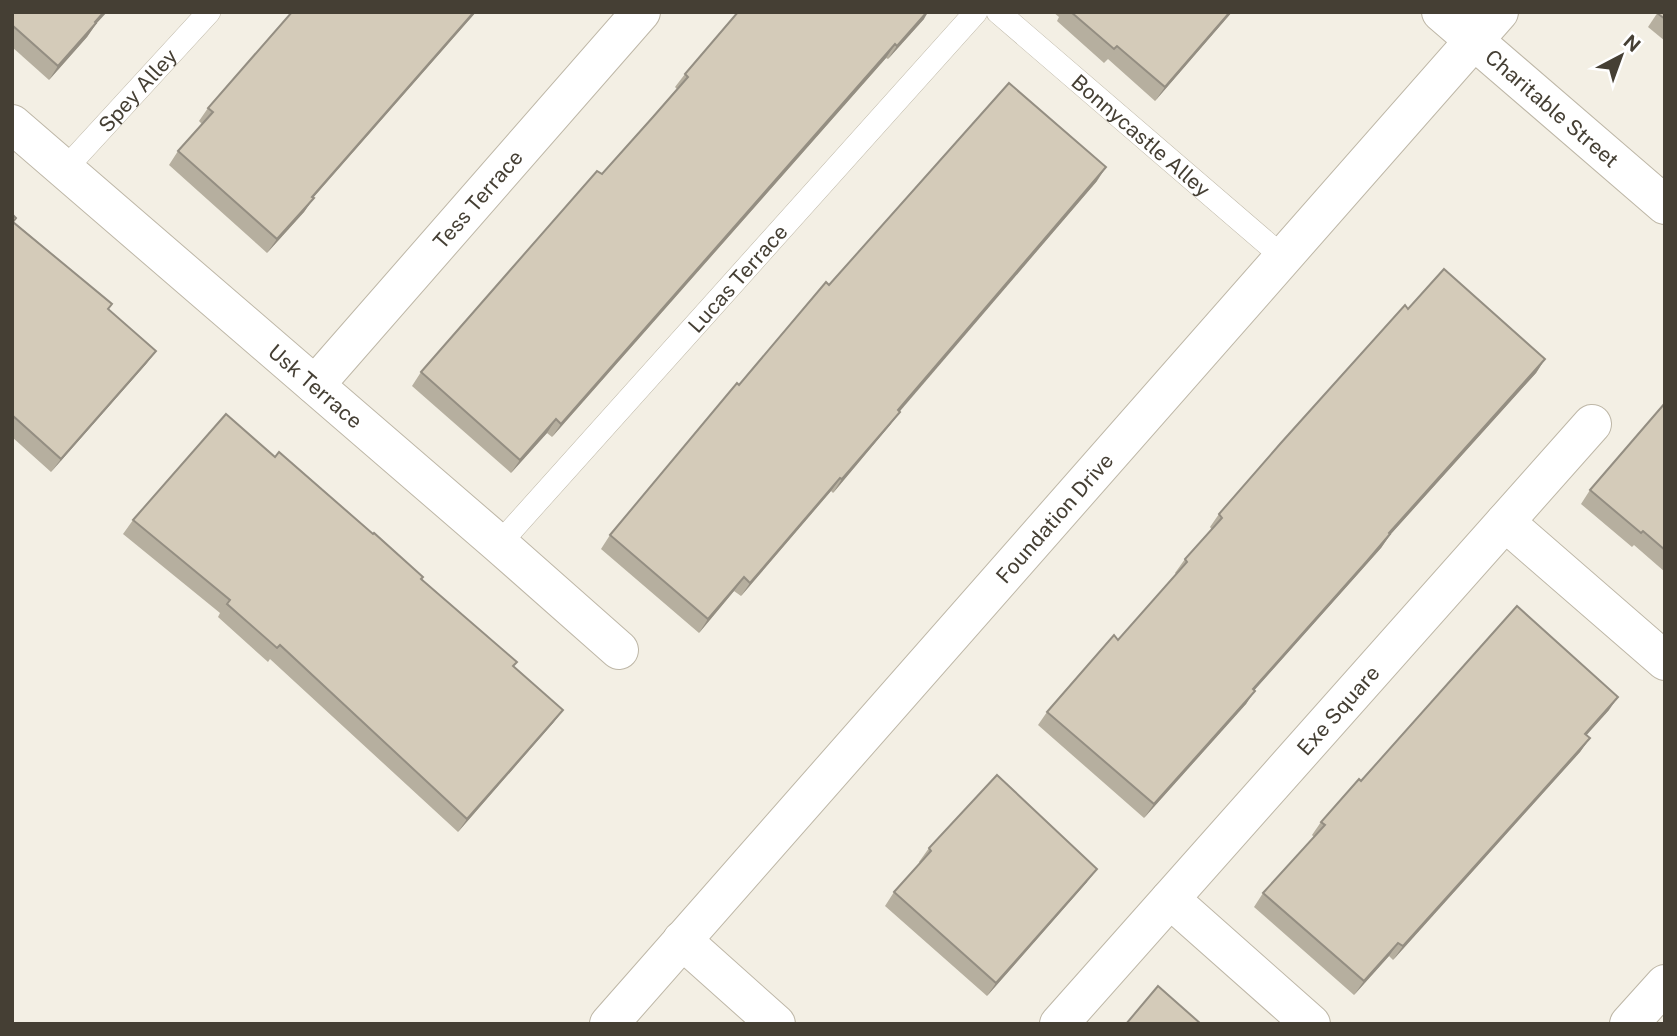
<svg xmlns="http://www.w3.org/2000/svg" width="1677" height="1036" viewBox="0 0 1677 1036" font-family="'Public Sans',sans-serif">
	<rect width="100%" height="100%" fill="#f3efe4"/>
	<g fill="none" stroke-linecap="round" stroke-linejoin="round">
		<g stroke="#beb7a7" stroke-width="24">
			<g id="lane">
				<path id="s1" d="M998 12 1284 258"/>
				<path id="s2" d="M65 169 209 12"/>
				<path id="s3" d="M499 544 976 12"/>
			</g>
		</g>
		<g stroke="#beb7a7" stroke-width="40">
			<g id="street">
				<path id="s4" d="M1441 12 1665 205"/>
				<path id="s5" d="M12 124 499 544 619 650"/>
				<path id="s6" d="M315 385 641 12"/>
				<path d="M1505 522 1665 661"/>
				<path d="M1170 899 1311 1024"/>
				<path d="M682 940 776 1024"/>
				<path id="s7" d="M609 1024 1499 12"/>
				<path id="s8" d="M1059 1024 1592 424"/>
				<path d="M1629 1024 1665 984"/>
			</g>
		</g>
		<use href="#lane" stroke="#fff" stroke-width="23"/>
		<use href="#street" stroke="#fff" stroke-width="38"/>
	</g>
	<g fill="#b6af9f">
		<path d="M12 12 96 24 87 37 49 80 12 47Z"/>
		<path d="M292 12H476L313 198 304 212 267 253 169 165 178 151 202 124 199 121 208 108Z"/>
		<path d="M1053 12H1232L1155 101 1108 59 1104 63 1057 21 1059 17Z"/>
		<path d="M1658 12H1665V41L1648 27Z"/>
		<path d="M924 19 888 59 886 58 552 437 547 433 511 473 412 386 421 372 602 174 677 89 675 87 685 74Z"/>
		<path d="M1097 181 899 411 890 425 833 493 831 491 741 596 734 591 699 633 601 549 610 535 739 385 829 285Z"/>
		<path d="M12 214 14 222 112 304 108 309 156 351 146 364 51 472 12 437Z"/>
		<path d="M1408 309 1545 359 1536 373 1390 535 1381 548 1357 575 1254 690 1246 704 1144 818 1038 725 1047 712 1118 640 1176 574 1175 573 1185 559 1212 530 1210 527 1219 514Z"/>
		<path d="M1665 403V572L1634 545 1632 547 1581 504 1590 490Z"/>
		<path d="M275 457 422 579 513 666 563 710 553 723 458 832 270 659 268 662 218 617 220 613 123 534 133 520Z"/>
		<path d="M1609 710 1586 735 1590 738 1580 752 1393 960 1389 956 1354 995 1254 907 1263 893 1314 837 1312 835 1321 822 1361 781Z"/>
		<path d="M929 848 1087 882 987 996 885 906 894 892 920 863 919 862Z"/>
	</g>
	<g fill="#948e82">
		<path d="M104 12H107L96 24 87 37 49 80 58 66Z"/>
		<path d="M474 12H476L302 210 312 197Z"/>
		<path d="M927 12H928L924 19 888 59 897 46Z"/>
		<path d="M1230 12H1232L1155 101 1165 87Z"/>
		<path d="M895 44 886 58 552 437 561 424Z"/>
		<path d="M1106 167 1097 181 889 424 898 410Z"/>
		<path d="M314 198 304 212 267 253 277 239Z"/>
		<path d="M156 351 146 364 51 472 61 459Z"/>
		<path d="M1545 359 1536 373 1390 535 1381 548 1357 575 1243 703 1253 689 1389 533Z"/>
		<path d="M900 412 890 425 833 493 842 479Z"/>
		<path d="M556 419 547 433 511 473 520 460Z"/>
		<path d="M840 478 831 491 741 596 750 583Z"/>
		<path d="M744 577 734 591 699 633 708 619Z"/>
		<path d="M1255 691 1246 704 1144 818 1154 804Z"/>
		<path d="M1618 697 1609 710 1575 748 1585 734Z"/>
		<path d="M563 710 553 723 458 832 467 819Z"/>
		<path d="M1590 738 1580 752 1393 960 1403 946Z"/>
		<path d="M1097 869 1087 882 987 996 996 983Z"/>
		<path d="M1398 943 1389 956 1354 995 1364 981Z"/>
	</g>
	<g fill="#d4cbb9" stroke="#948e82" stroke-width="2">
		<path d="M12 12H104L95 22 96 23 58 66 12 25Z"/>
		<path d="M292 12H474L312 197 314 198 277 239 178 151 213 112 208 108Z"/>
		<path d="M738 12H927L897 46 895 44 561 424 556 419 520 460 421 372 597 171 602 174 653 117 688 77 685 74Z"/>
		<path d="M1071 12H1230L1165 87 1117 46 1114 49Z"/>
		<path d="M1658 12H1665V19L1657 13Z"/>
		<path d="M1009 83 1106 167 898 410 900 412 842 479 840 478 750 583 744 577 708 619 610 535 737 383 739 385 826 282 829 285Z"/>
		<path d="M12 214 16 218 13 222 112 304 108 309 156 351 61 459 12 415Z"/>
		<path d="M1444 269 1545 359 1389 533 1390 534 1367 561 1253 689 1255 691 1154 804 1047 712 1114 635 1118 640 1187 562 1185 559 1222 518 1219 514 1280 444 1405 305 1408 309Z"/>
		<path d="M1665 403V550L1643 531 1641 533 1590 490Z"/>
		<path d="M226 414 275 457 279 452 373 534 374 533 423 577 421 579 517 662 513 666 563 710 467 819 280 645 277 648 227 604 230 600 133 520Z"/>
		<path d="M1517 606 1618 697 1585 734 1590 738 1403 946 1398 943 1364 981 1263 893 1325 825 1321 822 1359 779 1361 781Z"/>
		<path d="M997 775 1097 869 996 983 894 892 931 851 929 848Z"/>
		<path d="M1158 986 1201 1024H1126Z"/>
	</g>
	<g text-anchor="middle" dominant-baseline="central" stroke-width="5" stroke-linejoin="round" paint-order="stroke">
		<g font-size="21" fill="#453f34" stroke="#fff">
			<text stroke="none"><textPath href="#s2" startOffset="107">Spey Alley</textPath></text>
			<text stroke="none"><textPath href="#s4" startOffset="147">Charitable Street</textPath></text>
			<text stroke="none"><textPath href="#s1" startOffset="189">Bonnycastle Alley</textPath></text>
			<text stroke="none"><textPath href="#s6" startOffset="247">Tess Terrace</textPath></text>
			<text stroke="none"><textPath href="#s3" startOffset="357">Lucas Terrace</textPath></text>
			<text stroke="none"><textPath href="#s5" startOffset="401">Usk Terrace</textPath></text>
			<text stroke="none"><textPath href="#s7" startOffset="674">Foundation Drive</textPath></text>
			<text stroke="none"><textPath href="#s8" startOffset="420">Exe Square</textPath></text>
		</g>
	</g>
	<rect width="1677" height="1036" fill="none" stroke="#453f34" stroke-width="28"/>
	<g transform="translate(1621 56) rotate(41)" stroke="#ffffff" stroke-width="5" paint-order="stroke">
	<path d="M0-5L12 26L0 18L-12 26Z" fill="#453f34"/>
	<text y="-10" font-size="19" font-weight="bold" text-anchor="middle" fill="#453f34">N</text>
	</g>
</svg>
